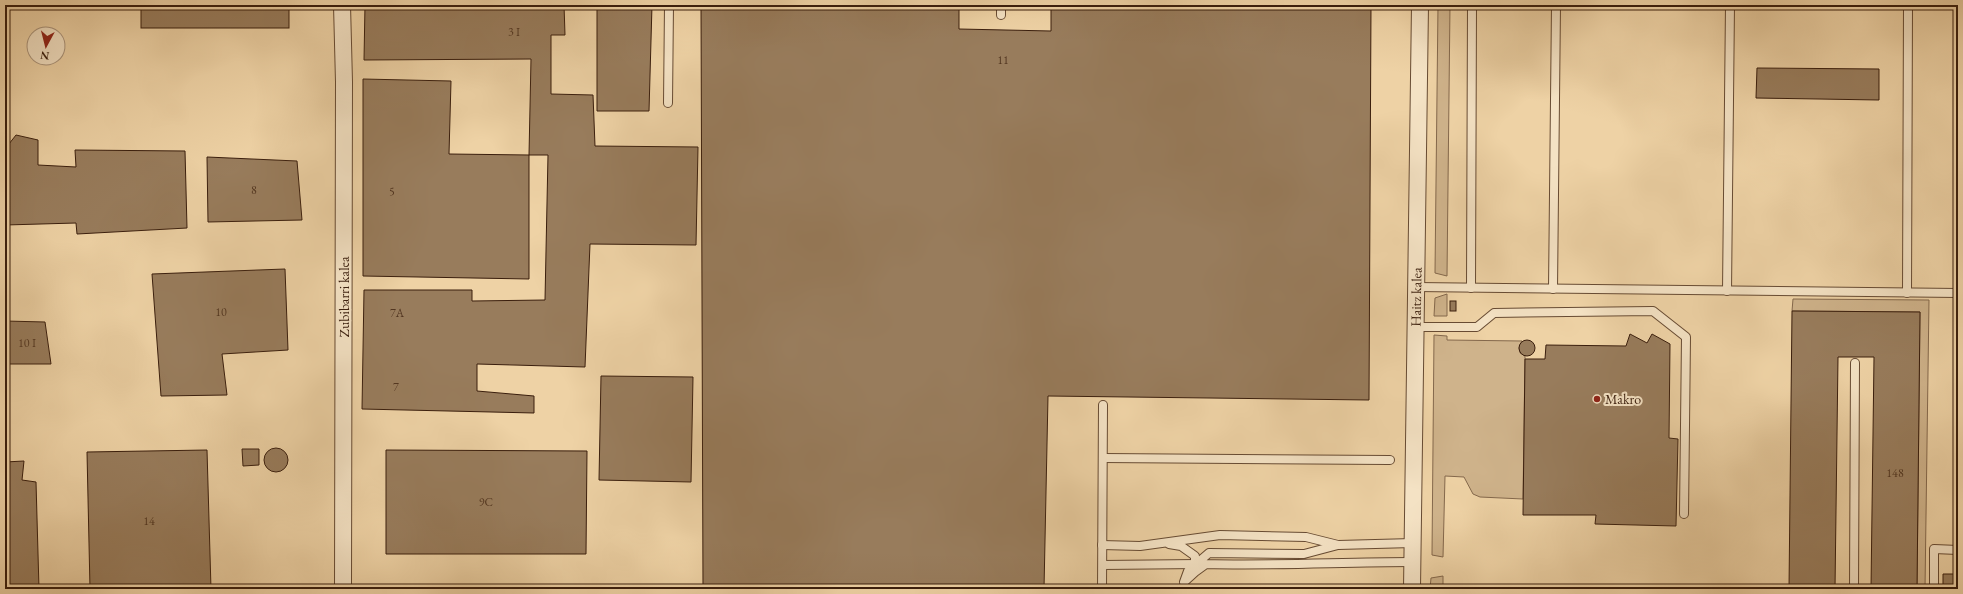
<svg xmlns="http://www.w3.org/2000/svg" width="1963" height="594" viewBox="0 0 1963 594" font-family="'EB Garamond',serif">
	<rect width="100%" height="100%" fill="#eed2a5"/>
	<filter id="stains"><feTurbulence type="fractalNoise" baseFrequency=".005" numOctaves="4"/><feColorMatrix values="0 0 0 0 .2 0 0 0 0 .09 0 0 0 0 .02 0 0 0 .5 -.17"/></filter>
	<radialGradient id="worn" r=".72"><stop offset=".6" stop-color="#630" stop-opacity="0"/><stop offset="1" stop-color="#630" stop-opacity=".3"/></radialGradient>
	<g fill="#cfb38b" stroke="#84684c">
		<path d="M1438 5H1450L1447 276 1435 273Z"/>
		<path d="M1447 294V316H1434L1435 298Z"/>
		<path d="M1793 299 1929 300 1925 589H1917L1920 312 1792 311Z"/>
		<path d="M1434 335 1447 336V340L1522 341 1519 348 1520 353 1525 356 1523 499 1480 497 1473 494 1464 477 1445 476 1443 557 1432 555Z"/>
		<path d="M1443 576V589H1430L1431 578Z"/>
	</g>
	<g fill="#987c5c" stroke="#3a1e0d">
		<rect x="141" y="5" width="148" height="23"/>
		<path d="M365 5H475V9H545V5H564L565 35H551V94L593 95 595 146 698 147 696 245 590 244 585 367 477 364V391L534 396V413L362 409 364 290H472V301L545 300 548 155H529L531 59 364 60Z"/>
		<path d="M597 5H652L649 111H597Z"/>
		<path d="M701 5H959V29L1051 31V5H1371L1369 400 1048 396 1044 589H703Z"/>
		<path d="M1757 68 1879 69V100L1756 98Z"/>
		<path d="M363 79 451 81 449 154 529 155V279L363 276Z"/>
		<path d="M16 135 38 140V165L76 167 75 150 185 151 187 228 77 234 76 223 5 225V149Z"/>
		<path d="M207 157 297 161 302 220 208 222Z"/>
		<path d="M285 269 288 350 222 354 227 395 161 396 152 274Z"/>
		<rect x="1450" y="301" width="6" height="10"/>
		<path d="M1792 311 1920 312 1917 589H1871L1874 357H1838L1835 589H1789Z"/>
		<path d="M5 321 45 322 51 364H5Z"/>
		<path d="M1630 334 1647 343 1652 334 1670 344 1669 438 1678 439 1676 526 1595 524 1596 515H1523L1525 359H1545L1546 345 1626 346Z"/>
		<circle cx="1527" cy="348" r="8"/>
		<path d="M601 376 693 377 691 482 599 480Z"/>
		<circle cx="276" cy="460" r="12"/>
		<path d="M242 449H259V465L243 466Z"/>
		<path d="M207 450 211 589H90L87 452Z"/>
		<path d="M386 450 587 451 586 554H386Z"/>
		<path d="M24 461 22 480 36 482 39 589H5V462Z"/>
		<path d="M1957 559 1958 589H1943V574H1957Z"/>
	</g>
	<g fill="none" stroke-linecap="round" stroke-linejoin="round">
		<g stroke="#674b33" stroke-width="10">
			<g id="lane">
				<path d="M1001 5V15"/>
				<path d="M668 103 669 5"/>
				<path d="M1416 287 1958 293"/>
				<path d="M1471 288 1472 5"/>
				<path d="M1553 289 1556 5"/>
				<path d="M1727 291 1730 5"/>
				<path d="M1907 293 1908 5"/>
				<path d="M1415 327H1477L1494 313 1653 311 1686 337 1684 514"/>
				<path d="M1103 458 1390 460"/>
				<path d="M1169 544 1181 546 1195 556V567"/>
				<path d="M1102 545 1140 546 1220 535 1306 537 1338 545 1413 543"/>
				<path d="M1338 545 1304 554 1209 553 1188 571 1184 582 1195 572 1206 564C1275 566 1343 562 1412 562"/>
				<path d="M1103 565 1198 564"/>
				<path d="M1102 589 1103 405"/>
				<path d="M1854 589 1855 363"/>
				<path d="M1934 589V549L1958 550"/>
			</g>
		</g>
		<g stroke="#674b33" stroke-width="18">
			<g id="street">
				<path d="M342 5 344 82 343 589"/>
				<path d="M1412 589 1420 5"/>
			</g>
		</g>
		<use href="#lane" stroke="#f4e2c4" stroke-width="8"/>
		<use href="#street" stroke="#f4e2c4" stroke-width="16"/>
	</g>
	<circle fill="#8f2418" stroke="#f4e2c4" stroke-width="1.5" cx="1597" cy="399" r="4"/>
	<g text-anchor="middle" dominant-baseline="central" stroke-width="4" stroke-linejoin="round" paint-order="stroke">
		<g font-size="12" fill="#523621">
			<text x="514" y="32">3 I</text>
			<text x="1003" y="60">11</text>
			<text x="254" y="190">8</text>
			<text x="392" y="191">5</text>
			<text x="221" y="312">10</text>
			<text x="397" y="313">7A</text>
			<text x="27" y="343">10 I</text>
			<text x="396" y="387">7</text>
			<text x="1895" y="473">148</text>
			<text x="486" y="502">9C</text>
			<text x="149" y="521">14</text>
		</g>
		<g font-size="14" fill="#3a1e0d" stroke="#f4e2c4">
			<text transform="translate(344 297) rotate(-90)">Zubibarri kalea</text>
			<text transform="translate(1416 297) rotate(-89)">Haitz kalea</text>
		</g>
		<g font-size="14" fill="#3a1e0d" stroke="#f4e2c4" text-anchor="start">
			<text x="1605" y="399">Makro</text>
		</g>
	</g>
	<rect width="1963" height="594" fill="none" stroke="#eed2a5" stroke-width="20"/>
	<rect x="6" y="6" width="1951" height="582" fill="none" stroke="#3a1e0d" stroke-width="2"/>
	<rect x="10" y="10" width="1943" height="574" fill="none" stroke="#3a1e0d"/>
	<g transform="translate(46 46) rotate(187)"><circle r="19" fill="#f4e2c4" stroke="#aa947b"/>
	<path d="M0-3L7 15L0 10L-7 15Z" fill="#8f2418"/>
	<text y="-6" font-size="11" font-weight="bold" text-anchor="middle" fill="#3a1e0d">N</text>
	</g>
	<rect width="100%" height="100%" filter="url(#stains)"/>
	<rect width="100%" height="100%" fill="url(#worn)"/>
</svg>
